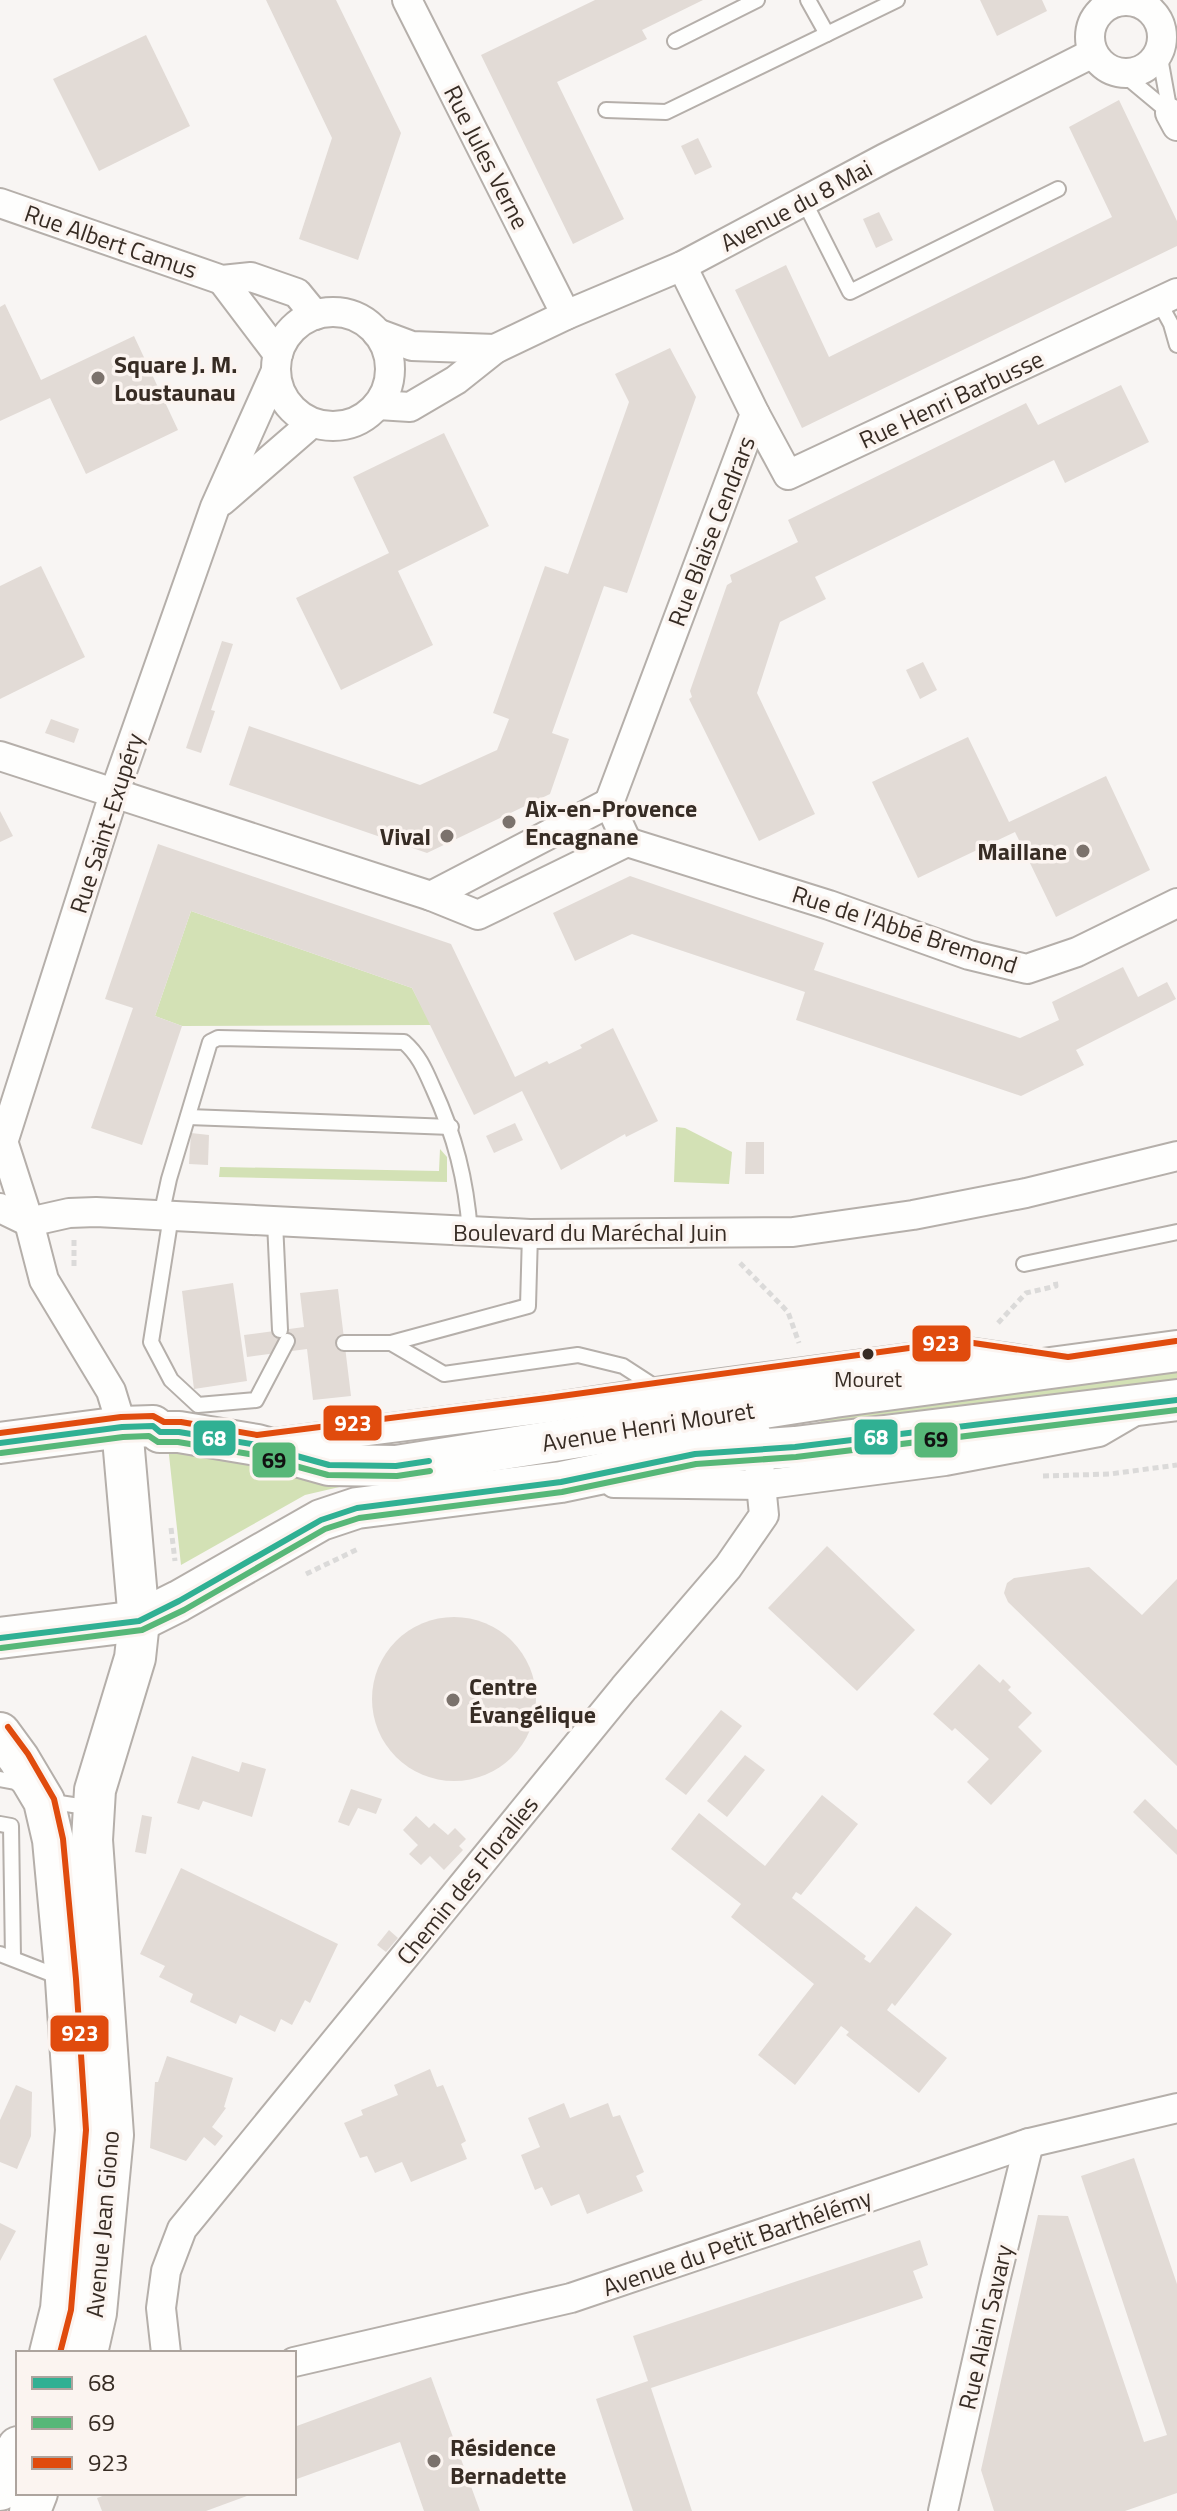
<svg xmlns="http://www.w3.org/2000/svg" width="1177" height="2511" viewBox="0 0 1177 2511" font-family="'Titillium Web',sans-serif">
	<rect width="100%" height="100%" fill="#f8f5f3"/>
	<g fill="#d3e1b5">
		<path d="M191 911 412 988 431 1025 182 1026 155 1016Z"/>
		<path d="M676 1127 685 1128 732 1152 729 1184 674 1182Z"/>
		<path d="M440 1149 447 1157V1182L219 1177 220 1167 439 1171Z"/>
		<path d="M1177 1369V1381L821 1427 820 1415Z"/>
		<path d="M168 1446 361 1482 305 1495 181 1565Z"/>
	</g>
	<g fill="#e2dbd6">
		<path d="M266 0H336L401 133 358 260 299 239 332 138Z"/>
		<path d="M595 0H703L642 30 647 39 557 82 624 219 573 244 481 55Z"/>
		<path d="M980 0H1042L1047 11 997 36Z"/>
		<path d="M146 35 190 126 99 171 53 79Z"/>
		<path d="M1119 100 1177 221V246L802 428 735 290 786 265 829 357 1112 217 1069 127Z"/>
		<path d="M698 138 712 167 695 175 681 146Z"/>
		<path d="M879 212 893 240 876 248 863 219Z"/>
		<path d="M5 304 41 380 134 336 178 430 86 474 50 398 0 421V307Z"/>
		<path d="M670 348 696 397 627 593 604 586 552 733 569 739 550 794 427 853 229 785 249 726 420 785 497 750 509 719 493 713 545 566 568 574 629 402 615 374Z"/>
		<path d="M1121 385 1149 442 1065 483 1054 460 815 577 826 599 780 622 757 693 815 814 759 841 689 699 692 697 690 691 727 585 732 582 730 575 798 542 788 520 1026 403 1038 425Z"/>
		<path d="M444 433 489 526 398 571 433 645 341 690 296 598 389 553 353 477Z"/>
		<path d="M41 566 85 657 0 699V586Z"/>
		<path d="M222 641 233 644 211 710 215 711 201 753 186 748Z"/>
		<path d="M923 662 937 690 920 699 906 670Z"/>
		<path d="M51 719 79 729 74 743 45 733Z"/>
		<path d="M968 737 1009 822 1106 776 1150 870 1056 917 1015 832 918 878 872 782Z"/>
		<path d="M0 811 13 836 0 842Z"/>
		<path d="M158 844 451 944 515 1077 547 1061 549 1064 582 1048 580 1045 613 1028 658 1121 626 1137 625 1134 561 1170 522 1091 474 1115 412 988 191 911 155 1016 182 1026 142 1145 91 1128 133 1008 105 999Z"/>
		<path d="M630 876 824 943 814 970 1020 1038 1059 1020 1052 1002 1123 967 1138 997 1167 982 1176 999 1076 1050 1084 1065 1021 1096 796 1020 805 992 632 934 575 961 553 913Z"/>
		<path d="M515 1123 523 1140 494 1153 486 1136Z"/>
		<path d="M191 1133 209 1135 208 1165 189 1164Z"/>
		<path d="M746 1142H764V1174H745Z"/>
		<path d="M233 1283 247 1381 194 1389 182 1291Z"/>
		<path d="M338 1289 351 1396 313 1400 307 1349 247 1357 244 1335 304 1327 300 1293Z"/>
		<path d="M827 1546 915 1630 857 1691 768 1608Z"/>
		<path d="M1089 1567 1142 1615 1177 1579V1766L1008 1602 1004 1593 1007 1583 1014 1578Z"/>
		<circle cx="454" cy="1699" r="82"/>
		<path d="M979 1664 1000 1683 1003 1679 1011 1687 1008 1690 1032 1713 1018 1727 1042 1751 991 1805 967 1782 989 1759 955 1728 952 1731 933 1714Z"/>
		<path d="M721 1710 742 1726 686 1795 665 1779Z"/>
		<path d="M745 1755 765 1770 727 1817 707 1801Z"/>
		<path d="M192 1756 239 1772 242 1762 266 1769 252 1817 203 1801 199 1810 177 1803Z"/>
		<path d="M351 1789 382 1799 376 1814 358 1808 349 1826 338 1822Z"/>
		<path d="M822 1795 858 1824 801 1895 796 1892 792 1898 866 1956 864 1959 870 1963 916 1906 952 1934 895 2006 892 2003 887 2010 947 2058 919 2093 846 2035 849 2032 841 2026 795 2085 758 2055 814 1984 731 1917 741 1904 671 1849 699 1813 765 1866Z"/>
		<path d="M1145 1799 1177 1830V1855L1133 1812Z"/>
		<path d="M142 1815 152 1817 146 1854 135 1852Z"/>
		<path d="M416 1816 429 1828 434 1823 448 1835 455 1828 466 1839 459 1846 463 1850 444 1870 430 1856 421 1865 409 1854 418 1845 403 1830Z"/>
		<path d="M181 1868 338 1944 310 2003 305 2000 292 2025 281 2019 275 2032 240 2015 236 2024 190 2002 193 1994 159 1977 165 1966 140 1954Z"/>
		<path d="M389 1930 398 1938 386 1952 377 1945Z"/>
		<path d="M167 2056 233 2078 224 2107 226 2108 212 2127 223 2136 215 2146 204 2137 186 2161 150 2148 155 2082H158Z"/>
		<path d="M430 2069 437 2087 443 2085 466 2141 461 2144 467 2159 411 2182 402 2162 375 2173 367 2156 360 2158 344 2123 363 2115 361 2110 398 2095 394 2085Z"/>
		<path d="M16 2085 32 2092 31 2136 17 2169 0 2162V2120Z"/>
		<path d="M564 2103 570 2118 608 2103 613 2117 620 2115 644 2172 636 2176 643 2191 587 2214 579 2194 551 2206 542 2187 535 2190 521 2155 540 2147 528 2118Z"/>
		<path d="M1134 2158 1177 2284V2493L1125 2511H994L981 2470 1038 2215 1068 2216 1144 2442 1167 2435 1081 2176Z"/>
		<path d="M0 2223 16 2231 0 2261Z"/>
		<path d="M920 2240 928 2265 913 2271 923 2298 651 2388 692 2511H633L596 2399 648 2381 633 2336Z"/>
		<path d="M431 2377 480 2511H424L400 2442 294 2480V2427Z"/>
		<path d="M111 2493H255L206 2511H102L97 2498Z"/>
	</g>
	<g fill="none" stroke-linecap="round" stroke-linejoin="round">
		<g stroke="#b5afaa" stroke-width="18">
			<g id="service">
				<path d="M808 0 827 34"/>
				<path d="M1133 0 1136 2"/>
				<path d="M1098 13 1100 0"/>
				<path d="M675 41 757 0"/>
				<path d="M1159 52 1170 113"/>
				<path d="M1122 73 1170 113"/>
				<path d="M606 110 666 112 897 0"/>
				<path d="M804 201 850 292 1058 189"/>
				<path d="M1159 302 1171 324 1177 345"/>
				<path d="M188 1117 451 1127"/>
				<path d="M161 1216 169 1179 210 1042 218 1038 404 1042C419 1055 425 1070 433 1088 455 1136 466 1179 470 1232"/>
				<path d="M171 1216 151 1342 171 1380 198 1405 256 1400 287 1341"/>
				<path d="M275 1222 280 1330"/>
				<path d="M1024 1264 1177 1232"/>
				<path d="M344 1343H391L528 1306 530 1234"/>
				<path d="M391 1343 444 1374 578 1355 623 1366 660 1390"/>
				<path d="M0 1779 15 1782 25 1789"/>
				<path d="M46 1801 93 1808"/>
				<path d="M0 1824 11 1826 13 1958"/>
				<path d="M0 1954 62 1978"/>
			</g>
		</g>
		<g stroke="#b5afaa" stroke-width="32">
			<g id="minor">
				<path d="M407 0 566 315"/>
				<circle cx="1126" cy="37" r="36"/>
				<path d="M1170 113 1177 126"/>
				<path d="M0 203 222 280 251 277 297 293 315 315"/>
				<path d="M222 280 278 354"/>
				<circle cx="333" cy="369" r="57"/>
				<path d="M377 333 412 346 495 349"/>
				<path d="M378 405 410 407 456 380 495 349 566 315 682 266 885 158 1093 53"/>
				<path d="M755 414 788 475 1177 293"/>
				<path d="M222 501 312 423"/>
				<path d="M0 756 431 896 478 915 627 842"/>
				<path d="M627 842 609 803 755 414 682 266"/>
				<path d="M627 842 829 905 969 955 1027 969 1077 952 1177 903"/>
				<path d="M431 896 609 803"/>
				<path d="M3 1141 29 1222 44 1280 111 1391 122 1427"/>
				<path d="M0 1152 114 794 215 507 275 373"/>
				<path d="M0 1208 29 1222 69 1213 96 1212 530 1234 793 1232 913 1215 1026 1193 1177 1156"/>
				<path d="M273 1443 548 1408 662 1391 961 1351 1028 1361"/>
				<path d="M614 1483 761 1485 945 1461 1099 1432 1135 1411"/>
				<path d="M166 2353 161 2308 166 2271 182 2229 624 1688 728 1567 764 1515 756 1433"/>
				<path d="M294 2362 571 2298 1029 2143 1177 2108"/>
				<path d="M943 2511 995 2281 1029 2143"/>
			</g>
		</g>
		<g stroke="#b5afaa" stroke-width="44">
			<g id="secondary">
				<path d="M0 1443 122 1427 153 1426 160 1432H179L257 1445 329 1465 396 1466 834 1397 1177 1351"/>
				<path d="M0 1638 139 1621 179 1601 321 1520 357 1508 561 1482 695 1454 795 1447 1177 1400"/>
				<path d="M0 1733 19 1759 44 1801 53 1840 66 1980 76 2130 61 2309 50 2353"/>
				<path d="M87 2353 96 2313 113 2135 92 1840 95 1790 135 1658 139 1621 122 1427"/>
				<path d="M0 2490 18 2447"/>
				<path d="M30 2511 37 2493"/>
			</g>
		</g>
		<g stroke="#dbdad9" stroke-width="5" stroke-dasharray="6 4" stroke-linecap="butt">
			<path d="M74 1240V1266"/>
			<path d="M740 1263 788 1312 799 1343"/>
			<path d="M998 1323 1026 1293 1056 1286 1055 1279"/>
			<path d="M1043 1476 1110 1474 1177 1465"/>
			<path d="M171 1528 175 1561"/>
			<path d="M306 1574 358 1549"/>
		</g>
		<use href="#service" stroke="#fefefd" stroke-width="14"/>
		<use href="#minor" stroke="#fefefd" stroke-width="28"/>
		<use href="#secondary" stroke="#fefefd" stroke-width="40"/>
		<g stroke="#fbf4f0" stroke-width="12">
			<g id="bus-1">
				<path d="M0 1443 122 1427 153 1426 160 1432H179L257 1445 329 1465 396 1466 429 1461"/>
				<path d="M0 1638 139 1621 179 1601 321 1520 357 1508 561 1482 695 1454 795 1447 1177 1400"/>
			</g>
		</g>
		<g stroke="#fbf4f0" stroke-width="12">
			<g id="bus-2">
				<path d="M1 1453 123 1437 149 1436 158 1442H178L255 1455 328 1475 397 1476 430 1471"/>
				<path d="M1 1648 142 1630 184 1610 325 1529 359 1518 562 1492 696 1464 796 1457 1177 1410"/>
			</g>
		</g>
		<g stroke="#fbf4f0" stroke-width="12">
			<g id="bus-3">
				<path d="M0 1433 121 1417 153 1416 164 1422H181L257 1435 547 1398 960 1341 1068 1357 1176 1341"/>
				<path d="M8 1727 28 1754 54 1799 63 1839 76 1979 86 2130 71 2310 60 2353"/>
			</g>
		</g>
		<use href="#bus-1" stroke="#30b093" stroke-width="6"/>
		<use href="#bus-2" stroke="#57b778" stroke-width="6"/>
		<use href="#bus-3" stroke="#e04b0d" stroke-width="6"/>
	</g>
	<g fill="#7b726c" stroke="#fbf4f0" stroke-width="3">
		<circle cx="98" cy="378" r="8"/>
		<circle cx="509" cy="822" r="8"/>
		<circle cx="447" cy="836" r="8"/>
		<circle cx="1083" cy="851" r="8"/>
		<circle cx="453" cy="1700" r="8"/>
		<circle cx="434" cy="2461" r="8"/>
	</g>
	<circle fill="#372c24" stroke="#fbf4f0" stroke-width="3" cx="868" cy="1354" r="7"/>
	<g text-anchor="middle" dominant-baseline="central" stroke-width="7" stroke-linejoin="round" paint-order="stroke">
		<g font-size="22" fill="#372c24" stroke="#fbf4f0">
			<text x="868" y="1379">Mouret</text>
		</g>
		<g font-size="24" fill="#372c24" stroke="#fbf4f0">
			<text transform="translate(487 157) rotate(63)">Rue Jules Verne</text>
			<text transform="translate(796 205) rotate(-28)">Avenue du 8 Mai</text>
			<text transform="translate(111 241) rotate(19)">Rue Albert Camus</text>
			<text transform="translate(951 399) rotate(-25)">Rue Henri Barbusse</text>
			<text transform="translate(711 531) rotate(-69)">Rue Blaise Cendrars</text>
			<text transform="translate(106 823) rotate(-72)">Rue Saint-Exupéry</text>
			<text transform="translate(905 929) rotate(18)">Rue de l'Abbé Bremond</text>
			<text x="590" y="1232">Boulevard du Maréchal Juin</text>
			<text transform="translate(648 1426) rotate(-9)">Avenue Henri Mouret</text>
			<text transform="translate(467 1880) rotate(-51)">Chemin des Floralies</text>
			<text transform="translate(102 2224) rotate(-85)">Avenue Jean Giono</text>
			<text transform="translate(737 2242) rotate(-19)">Avenue du Petit Barthélémy</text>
			<text transform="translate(985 2327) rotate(-77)">Rue Alain Savary</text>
		</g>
		<g font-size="24" font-weight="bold" fill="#372c24" stroke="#fbf4f0" text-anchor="start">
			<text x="114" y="364">Square J. M.<tspan x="114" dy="28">Loustaunau</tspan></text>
			<text x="525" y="808">Aix-en-Provence<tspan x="525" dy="28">Encagnane</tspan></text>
			<text x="431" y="836" text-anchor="end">Vival</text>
			<text x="1067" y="851" text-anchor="end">Maillane</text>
			<text x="469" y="1686">Centre<tspan x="469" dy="28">Évangélique</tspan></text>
			<text x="450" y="2447">Résidence<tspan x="450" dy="28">Bernadette</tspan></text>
		</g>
	</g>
	<g stroke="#fbf4f0" stroke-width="3">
		<rect x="911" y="1324" width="61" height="39" rx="8" fill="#e04b0d"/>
		<rect x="322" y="1404" width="61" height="38" rx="8" fill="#e04b0d"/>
		<rect x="853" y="1418" width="46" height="38" rx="8" fill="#30b093"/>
		<rect x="192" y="1419" width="45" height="38" rx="8" fill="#30b093"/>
		<rect x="913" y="1421" width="46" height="38" rx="8" fill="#57b778"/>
		<rect x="251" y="1441" width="46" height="38" rx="8" fill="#57b778"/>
		<rect x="49" y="2014" width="61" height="39" rx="8" fill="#e04b0d"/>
	</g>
	<g font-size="22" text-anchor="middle" font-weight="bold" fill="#fff">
		<text x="941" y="1351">923</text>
		<text x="353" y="1431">923</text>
		<text x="876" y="1445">68</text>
		<text x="214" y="1446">68</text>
		<text x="80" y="2041">923</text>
	</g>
	<g font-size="22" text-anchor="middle" font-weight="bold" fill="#111">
		<text x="936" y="1447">69</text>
		<text x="274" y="1468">69</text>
	</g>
	<rect x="16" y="2351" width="280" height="144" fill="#fbf4f0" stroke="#ada49e" stroke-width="2"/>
	<rect x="32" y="2377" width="40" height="12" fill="#30b093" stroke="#ada49e" stroke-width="2"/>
	<text x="88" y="2391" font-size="24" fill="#372c24">68</text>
	<rect x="32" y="2417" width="40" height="12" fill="#57b778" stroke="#ada49e" stroke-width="2"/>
	<text x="88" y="2431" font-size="24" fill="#372c24">69</text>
	<rect x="32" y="2457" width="40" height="12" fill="#e04b0d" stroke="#ada49e" stroke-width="2"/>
	<text x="88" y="2471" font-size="24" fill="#372c24">923</text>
</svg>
